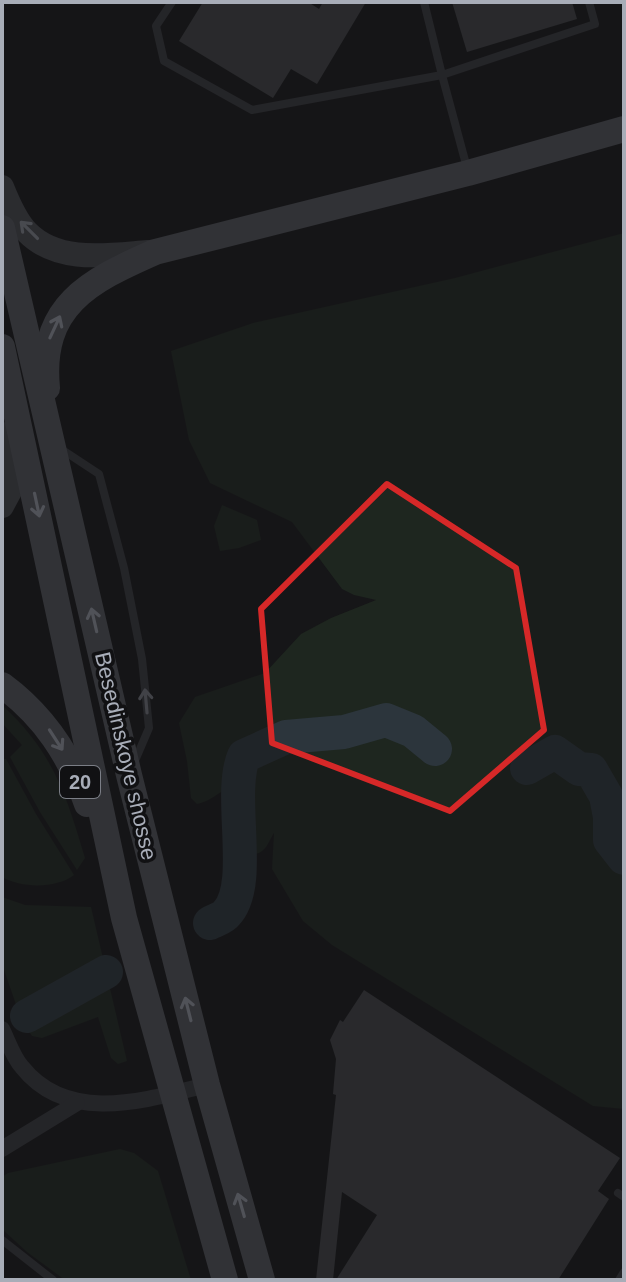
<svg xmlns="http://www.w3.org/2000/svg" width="626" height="1282" viewBox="0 0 626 1282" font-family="Helvetica,sans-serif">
	<rect width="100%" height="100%" fill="#161618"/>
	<g fill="#1e261f">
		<path d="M624 233V1109L593 1106 332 945 303 921 272 869 274 833C267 844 266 854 250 855L247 852 246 795C220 781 221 799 197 804L191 798 187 761 179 723 195 697 265 673 301 634 331 618 376 600 354 595 342 589 292 522 210 483 189 440 171 351 253 323 455 278Z"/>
		<path d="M222 505 257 520 261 540 239 548 220 551 214 526Z"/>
		<path d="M2 705C53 752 66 794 85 858L77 870 40 812 10 757 22 745 2 723Z"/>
		<path d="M2 759H6L36 814 74 875C56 889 21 888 2 877Z"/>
		<path d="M2 897 25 905 91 907 127 1061 118 1064 111 1058 98 1017 42 1038 32 1036 21 1019 2 964Z"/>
		<path d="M120 1149 134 1153 158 1171 191 1280H65L27 1252 2 1229V1177L8 1173Z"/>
	</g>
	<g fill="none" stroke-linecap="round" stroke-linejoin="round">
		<g stroke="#2c353c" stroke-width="34">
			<path d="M527 768 555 752 579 769 591 770 606 796 610 817V840L624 858"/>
			<path d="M210 923C215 920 223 918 226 914 255 885 227 795 244 756L286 737 344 732 386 720 413 731 435 749"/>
			<path d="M27 1016 106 972"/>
		</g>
	</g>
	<g fill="#404145">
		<path d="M203 2H308L319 9 323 2H366L317 84 291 69 273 98 179 41Z"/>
		<path d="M452 2H572L577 19 467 52Z"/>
		<path d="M364 990 620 1158 598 1191 609 1199 558 1280H336L377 1215 342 1192 333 1280H316L336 1095 333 1094 336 1059 330 1040 340 1020 343 1022Z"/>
	</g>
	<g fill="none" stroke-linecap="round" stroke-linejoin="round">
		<g stroke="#37383d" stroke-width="8">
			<path d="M172 2 156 26 164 61 252 110 442 75 467 168"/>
			<path d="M424 2 442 75 595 24 589 2"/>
			<path d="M61 449 99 474 124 568 142 659 149 728 134 763"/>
			<path d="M618 1193 624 1197"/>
			<path d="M2 1240 53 1280"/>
			<path d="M619 1280 624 1272"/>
		</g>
		<g stroke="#37383d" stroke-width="16">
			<path d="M2 1029C8 1041 13 1057 22 1067 68 1125 146 1100 207 1085"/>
			<path d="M2 1149 77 1103"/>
		</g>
		<g stroke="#45474d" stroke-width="24">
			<path d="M2 187C8 202 16 221 27 232 58 264 109 255 148 252"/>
			<path d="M2 506 10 491 15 428"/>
		</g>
		<g stroke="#53555c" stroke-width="26">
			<path d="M2 228 129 775 207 1085 262 1280"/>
			<path d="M2 347 124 918 225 1280"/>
			<path d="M47 388C39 306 89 281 155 252L468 173 624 129"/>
			<path d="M2 685C44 716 70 755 87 804"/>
		</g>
	</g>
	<defs><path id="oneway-shaft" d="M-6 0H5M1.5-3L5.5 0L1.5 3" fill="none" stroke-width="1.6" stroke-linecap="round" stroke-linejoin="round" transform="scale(2)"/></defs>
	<use stroke="#858993" href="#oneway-shaft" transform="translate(29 230) rotate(-135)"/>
	<g stroke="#979ba6">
		<use href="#oneway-shaft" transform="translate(55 327) rotate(-65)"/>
		<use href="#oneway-shaft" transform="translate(37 505) rotate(78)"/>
		<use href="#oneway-shaft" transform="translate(94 620) rotate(-103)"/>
		<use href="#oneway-shaft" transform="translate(56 740) rotate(57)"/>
		<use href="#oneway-shaft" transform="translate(188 1009) rotate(-104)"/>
		<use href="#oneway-shaft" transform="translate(241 1205) rotate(-106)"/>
	</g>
	<use stroke="#757881" href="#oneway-shaft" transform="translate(146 701) rotate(-95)"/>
	<path d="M0 0H626V1282H0ZM387 484 516 568 544 730 450 811 272 743 261 609Z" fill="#161618" fill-opacity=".55" fill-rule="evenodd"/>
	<path fill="none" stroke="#d62828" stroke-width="6" stroke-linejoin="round" d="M387 484 516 568 544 730 450 811 272 743 261 609Z"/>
	<g text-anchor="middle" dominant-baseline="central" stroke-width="7" stroke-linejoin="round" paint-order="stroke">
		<rect fill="#111113" stroke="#7b7e86" stroke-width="2" x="60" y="766" width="40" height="32" rx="6"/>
		<g font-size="20" font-weight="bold" fill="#a8adb8">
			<text x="80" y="782">20</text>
		</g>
		<g font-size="22" fill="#a8adb8" stroke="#111113">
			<text transform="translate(126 756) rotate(77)">Besedinskoye shosse</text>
		</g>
	</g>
	<rect width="626" height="1282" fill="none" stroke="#a8adb8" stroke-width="8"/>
</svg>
